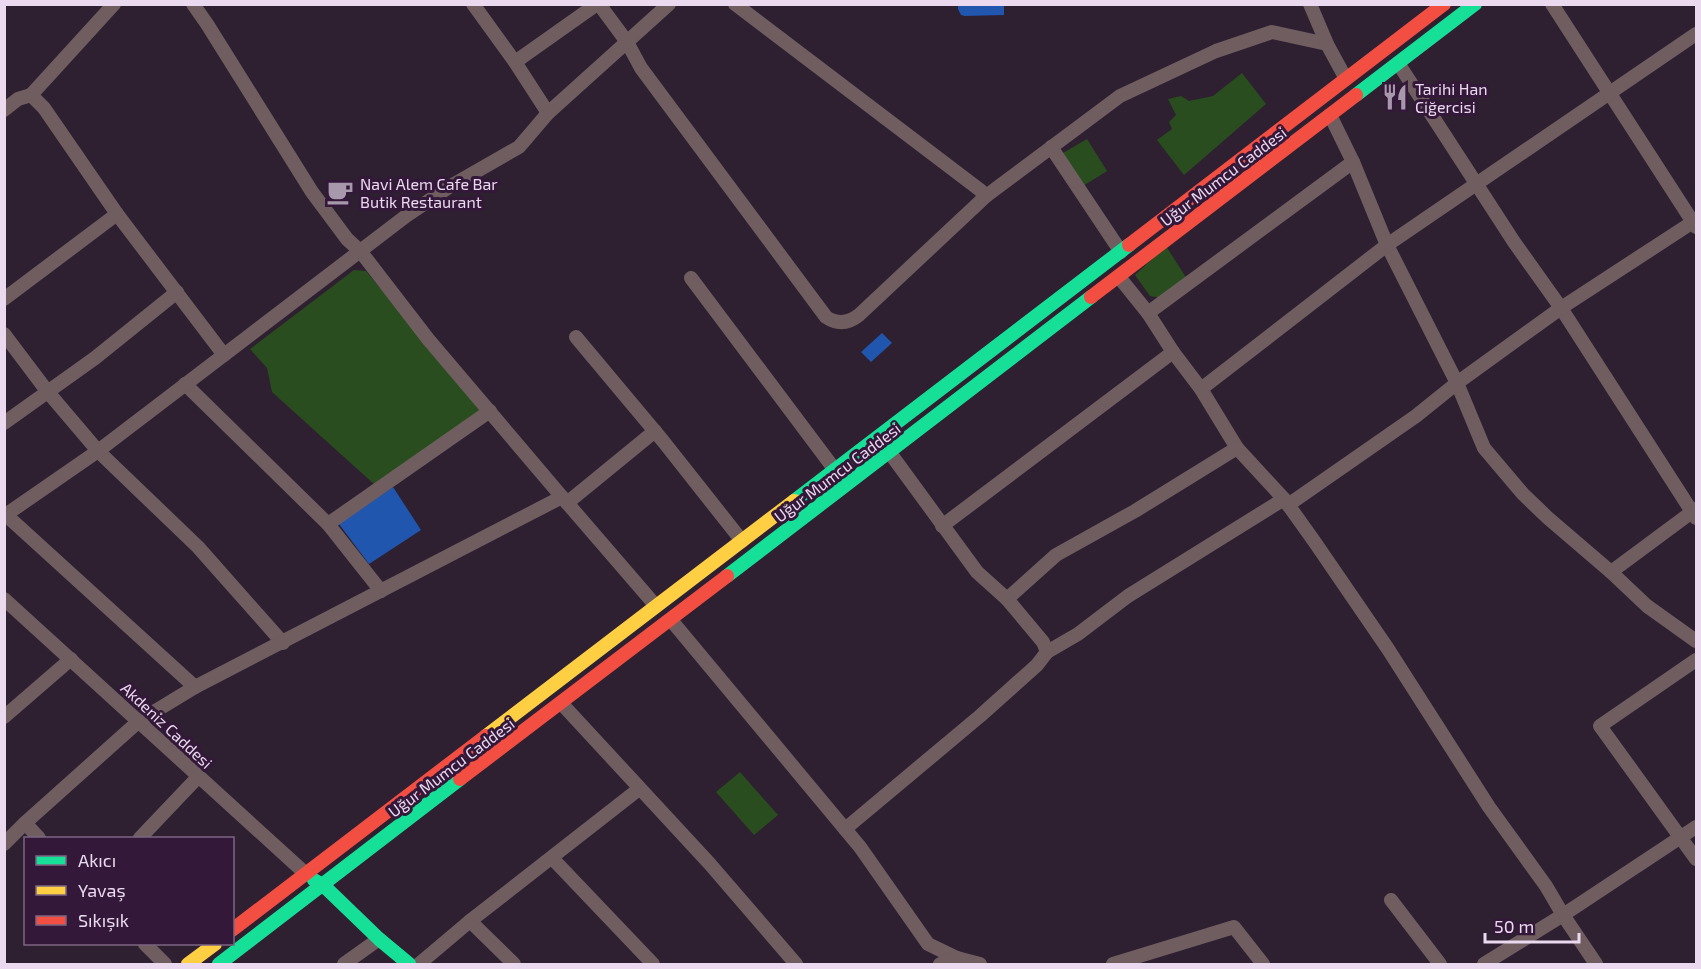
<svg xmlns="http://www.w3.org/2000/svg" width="1701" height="969" viewBox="0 0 1701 969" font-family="'Exo 2',sans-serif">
	<rect width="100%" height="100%" fill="#2e2031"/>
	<g fill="#294d1e">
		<path d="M1242 73 1266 104 1184 175 1157 140 1172 129 1169 122 1176 115 1168 99 1181 96 1189 101 1213 96Z"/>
		<path d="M1087 139 1107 171 1083 186 1063 153Z"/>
		<path d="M1166 246 1187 279 1161 298 1150 296 1135 275Z"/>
		<path d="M354 270 366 271 480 410 375 485 272 392 267 368 250 349Z"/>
		<path d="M740 772 778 815 754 835 716 792Z"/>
	</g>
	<g fill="#2056ad">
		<path d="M958 5H1004V15L965 16 961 15 958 9Z"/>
		<path d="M882 333 892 343 871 362 861 352Z"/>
		<path d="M393 487 421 530 369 564 339 524Z"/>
	</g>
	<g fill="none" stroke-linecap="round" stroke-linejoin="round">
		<g stroke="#6f5d60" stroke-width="14">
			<path d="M193 4 207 24 312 192 347 239 361 252 428 339 562 497 656 606"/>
			<path d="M473 4 515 62 548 113"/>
			<path d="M599 4 627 42 641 68 826 317C838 325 849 323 859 315L986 196"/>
			<path d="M735 4 980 190 986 196 1120 96 1216 51 1272 32 1327 44"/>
			<path d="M1310 4 1327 44 1346 79"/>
			<path d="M1552 4 1696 227"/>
			<path d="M515 62 597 4"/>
			<path d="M1398 63 1514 242 1561 308 1696 518"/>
			<path d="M31 95 114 4"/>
			<path d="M4 110 18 99 31 95 44 108 117 214 224 355"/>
			<path d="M1330 115 1353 162 1387 245 1457 383 1484 448 1523 494 1548 518 1611 572 1647 606 1696 641"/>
			<path d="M1051 147 1121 252"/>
			<path d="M1119 277 1148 313 1173 352 1201 389 1237 448 1284 499 1314 541 1388 649 1489 807 1546 886 1563 915 1696 827"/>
			<path d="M691 278 835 470"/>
			<path d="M4 299 117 214"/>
			<path d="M1148 313 1353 162"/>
			<path d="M4 334 47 391 98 451 198 547 283 643"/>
			<path d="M576 337 663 441 742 541"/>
			<path d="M185 384 328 524 381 591"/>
			<path d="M1201 389 1387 245 1696 34"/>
			<path d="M4 423 95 358 177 292"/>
			<path d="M890 453 977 572 1007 599 1056 555 1135 511 1237 448"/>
			<path d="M567 503 655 431"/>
			<path d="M1288 505 1416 416 1457 383 1561 308 1696 220"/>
			<path d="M6 515 195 687"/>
			<path d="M4 516 98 451 406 216 449 187 519 147 548 113 669 4"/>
			<path d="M328 524 490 411"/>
			<path d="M942 526 1173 352"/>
			<path d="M1611 572 1696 509"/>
			<path d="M4 599 306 874"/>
			<path d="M671 620 860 847 928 944 957 958"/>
			<path d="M1047 652 1078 634 1128 596 1284 499"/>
			<path d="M1696 660 1600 726 1696 859"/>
			<path d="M562 704 709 863 796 964"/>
			<path d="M4 717 71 659"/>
			<path d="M845 829 980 716 1037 665 1047 652 1043 642 1007 599"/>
			<path d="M39 838 25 823 139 721 195 687 562 497"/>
			<path d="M140 838 198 777"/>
			<path d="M4 844 25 823"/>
			<path d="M552 858 653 964"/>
			<path d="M1391 900 1440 964"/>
			<path d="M470 921 514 964"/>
			<path d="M145 944 165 964"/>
			<path d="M344 964 379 939"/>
			<path d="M419 964 470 921 639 789"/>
			<path d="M940 964 957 958 980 964"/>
			<path d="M1113 964 1234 927 1263 964"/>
			<path d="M1484 964 1563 915 1596 964"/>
		</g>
		<g stroke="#16e098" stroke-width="14">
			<path d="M1356 95 1475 4"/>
			<path d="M794 501 1129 245"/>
			<path d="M727 576 1091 297"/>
			<path d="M314 880 323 885 379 939 409 964"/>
			<path d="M219 964 460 779"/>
		</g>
		<g stroke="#ffcf43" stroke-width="14">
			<path d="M486 736 794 501"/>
			<path d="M188 964 215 944"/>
		</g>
		<g stroke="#f24e42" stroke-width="14">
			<path d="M1129 245 1444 4"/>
			<path d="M1091 297 1356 95"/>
			<path d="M460 779 727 576"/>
			<path d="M232 930 486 736"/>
		</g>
	</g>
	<defs>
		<g id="restaurant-bare" transform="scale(2.07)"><path d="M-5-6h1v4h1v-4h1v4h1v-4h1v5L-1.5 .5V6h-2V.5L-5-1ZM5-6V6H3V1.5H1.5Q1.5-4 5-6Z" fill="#a898ac" stroke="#331839" stroke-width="2.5" paint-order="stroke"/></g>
		<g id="cafe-bare" transform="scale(2.07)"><path d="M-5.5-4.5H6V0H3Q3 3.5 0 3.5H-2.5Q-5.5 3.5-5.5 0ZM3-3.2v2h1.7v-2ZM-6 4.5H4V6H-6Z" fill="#a898ac" stroke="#331839" stroke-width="2.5" paint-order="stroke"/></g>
	</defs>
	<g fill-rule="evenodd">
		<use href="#restaurant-bare" x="1395" y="97"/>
		<use href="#cafe-bare" x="340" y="192"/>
	</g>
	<g text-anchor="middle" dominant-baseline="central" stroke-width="6" stroke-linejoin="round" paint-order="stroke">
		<g font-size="16" fill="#ead9ef" stroke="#331839" text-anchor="start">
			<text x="1415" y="88">Tarihi Han<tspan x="1415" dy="18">Ciğercisi</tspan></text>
			<text x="360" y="183">Navi Alem Cafe Bar<tspan x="360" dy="18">Butik Restaurant</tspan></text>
		</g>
		<g font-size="16" fill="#ead9ef" stroke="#331839">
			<text transform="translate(1223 176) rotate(-37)">Uğur Mumcu Caddesi</text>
			<text transform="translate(837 472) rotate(-37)">Uğur Mumcu Caddesi</text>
			<text transform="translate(167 725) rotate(43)">Akdeniz Caddesi</text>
			<text transform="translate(451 767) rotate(-37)">Uğur Mumcu Caddesi</text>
		</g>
	</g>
	<rect width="1701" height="969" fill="none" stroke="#ead9ef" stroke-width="12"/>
	<rect x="24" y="837" width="210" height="108" fill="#331839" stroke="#7c6582" stroke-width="1.5"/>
	<rect x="36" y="856" width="30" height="9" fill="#16e098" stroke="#7c6582" stroke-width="1.5"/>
	<text x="78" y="867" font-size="18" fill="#ead9ef">Akıcı</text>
	<rect x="36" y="886" width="30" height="9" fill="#ffcf43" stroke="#7c6582" stroke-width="1.5"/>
	<text x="78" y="897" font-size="18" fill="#ead9ef">Yavaş</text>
	<rect x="36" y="916" width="30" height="9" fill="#f24e42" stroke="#7c6582" stroke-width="1.5"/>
	<text x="78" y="927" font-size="18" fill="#ead9ef">Sıkışık</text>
	<path d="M1485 933v9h94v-9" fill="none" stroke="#ead9ef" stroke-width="3"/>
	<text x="1494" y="933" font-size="18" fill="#ead9ef" stroke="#331839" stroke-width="4.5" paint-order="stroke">50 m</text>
</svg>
